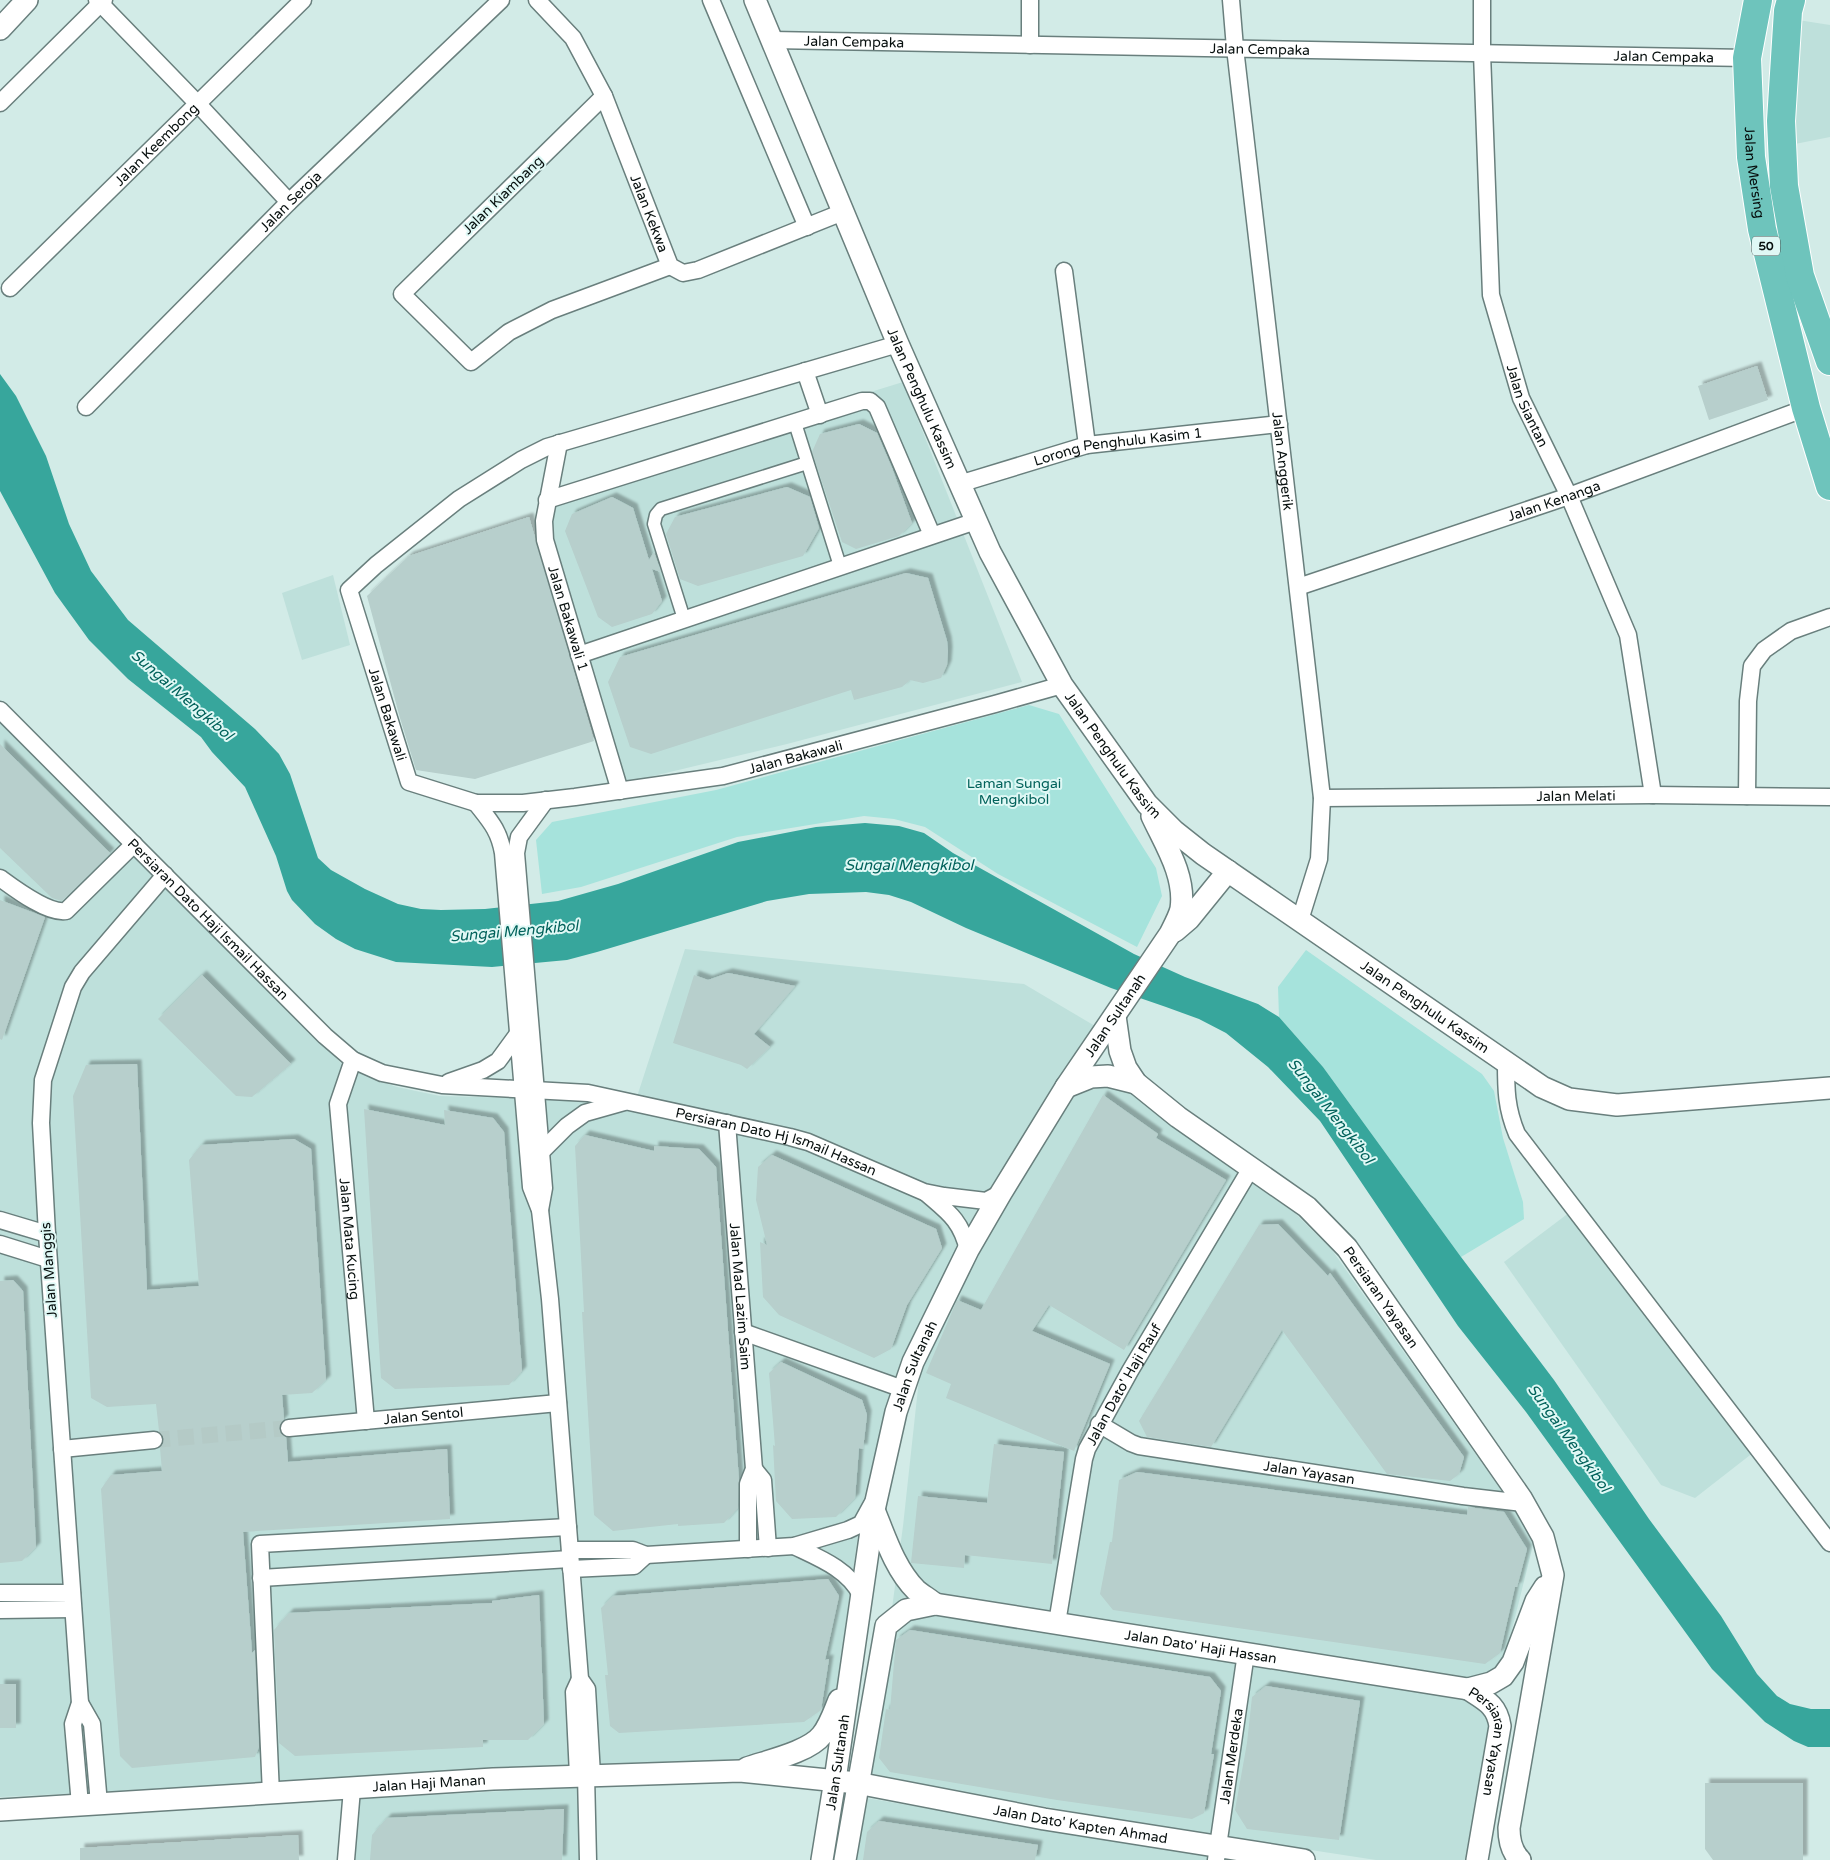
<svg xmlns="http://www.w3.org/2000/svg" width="1830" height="1860" viewBox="0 0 1830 1860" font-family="'Varela Round',sans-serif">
	<defs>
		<filter id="shadow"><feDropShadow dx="4.5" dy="-4.5" stdDeviation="1" flood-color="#0004"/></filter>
	</defs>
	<rect width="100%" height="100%" fill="#d2ebe7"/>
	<g fill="#bee0db">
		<path d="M1798 20 1830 25V137L1795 144Z"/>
		<path d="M903 382 1022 682 787 744 624 783 552 540 550 519 557 489Z"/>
		<path d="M333 575 350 645 302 660 282 593Z"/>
		<path d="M0 723 343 1065 367 1077 397 1087 440 1096 592 1100 633 1109 685 949 1024 984 1095 1026 1042 1105 975 1214 924 1313 890 1393 862 1506 837 1686 824 1720 802 1741 750 1760 541 1766 241 1785 0 1797Z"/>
		<path d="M1113 1087 1134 1092 1180 1132 1295 1213 1332 1250 1520 1517 1534 1541 1489 1722 1467 1860H1376L1161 1827 950 1790 870 1773 903 1526 920 1370 985 1241 1074 1096 1097 1088Z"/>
		<path d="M1582 1203 1763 1445 1695 1498 1661 1485 1504 1262Z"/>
		<path d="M593 1786 595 1860H339L343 1800Z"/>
		<path d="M866 1798 1185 1852 1239 1860H856Z"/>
	</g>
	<g fill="#a6e3dc">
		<path d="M1029 705 1059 714 1156 868 1162 896 1137 947 998 874 925 827 894 819 864 816 737 837 581 887 542 894 536 840 552 822 716 790Z"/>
		<path d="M1306 950 1482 1074 1494 1091 1503 1138 1523 1202 1524 1219 1461 1257 1323 1067 1279 1017 1278 987Z"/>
	</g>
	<path fill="#37a69c" d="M0 374 16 396 46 456 69 524 91 571 128 620 255 729 279 754 290 774 318 858 331 870 365 889 398 904 421 909 441 910 485 909 558 901 618 884 738 842 816 827 865 823 899 826 924 833 953 853 1134 954 1185 977 1258 1004 1279 1017 1323 1067 1461 1257 1554 1380 1649 1519 1721 1616 1757 1674 1777 1696 1790 1704 1811 1709H1830V1747H1808L1794 1741 1765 1722 1712 1669 1526 1412 1458 1326 1320 1121 1268 1067 1226 1033 1199 1019 1166 1007 1111 988 966 928 911 902 889 895 866 892 809 894 767 901 597 952 567 960 492 967 396 962 355 949 336 939 315 924 292 900 287 891 276 856 245 787 212 752 201 737 128 679 89 640 55 593 0 491Z"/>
	<g fill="#b7cfcc" filter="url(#shadow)">
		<path d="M1757 366 1768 400 1709 420 1698 386Z"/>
		<path d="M859 424 877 433 892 468 912 523 899 536 856 549 842 542 812 452 820 434Z"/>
		<path d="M787 487 810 497 819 528 803 556 698 586 680 579 666 534 675 517Z"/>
		<path d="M612 497 633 508 649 560 654 552 661 572 652 569 662 601 652 614 612 627 598 617 565 531 572 514Z"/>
		<path d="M529 517 594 741 475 779 416 770 400 718 367 596 409 556Z"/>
		<path d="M906 573 928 578 947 641 948 651 947 665 941 678 923 683 910 680 902 687 854 700 851 690 651 754 630 747 608 682 620 657Z"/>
		<path d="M0 744 110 853 62 901 52 898 0 848Z"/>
		<path d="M0 900 45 917 2 1040 0 1039Z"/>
		<path d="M728 973 795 986 754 1034 770 1047 747 1069 741 1065 673 1043 694 975 708 980Z"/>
		<path d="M202 975 291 1064 252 1097 236 1096 158 1019Z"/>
		<path d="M137 1064 147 1290 199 1286 189 1160 201 1145 294 1139 311 1149 326 1380 312 1393 282 1395 284 1419 280 1423 279 1428 281 1434 286 1437 288 1462 447 1449 450 1519 243 1532 252 1653 255 1650 259 1747 255 1757 132 1768 120 1756 101 1489 111 1475 162 1471 160 1448 164 1440 162 1435 159 1431 156 1404 107 1407 91 1398 73 1096 86 1065Z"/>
		<path d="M1103 1095 1158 1134 1156 1138 1226 1180 1124 1350 1049 1305 1032 1331 1110 1364 1074 1451 946 1398 951 1384 926 1373 957 1300 981 1310Z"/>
		<path d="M364 1109 445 1125 444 1110 493 1118 504 1132 522 1371 509 1385 395 1389 381 1378Z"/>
		<path d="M585 1135 654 1151V1146L699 1149 716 1167 739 1480 738 1508 724 1523 678 1526V1524L613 1531 594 1515 582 1312H584L575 1146Z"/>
		<path d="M772 1155 936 1229 942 1248 907 1305 891 1349 874 1358 779 1315 763 1297 760 1242 767 1245 756 1200 758 1167Z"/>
		<path d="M1278 1224 1328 1276 1330 1273 1464 1457 1459 1474 1450 1481 1387 1474 1282 1330 1211 1447 1147 1437 1139 1421 1259 1225Z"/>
		<path d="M13 1280 23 1291 36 1547 22 1561 0 1563V1281Z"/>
		<path d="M781 1362 862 1400 867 1415 863 1449 859 1448 855 1498 836 1517 792 1519 776 1501 773 1445 775 1446 769 1373Z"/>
		<path d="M994 1444 1064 1452 1052 1564 965 1555 964 1568 911 1563 918 1496 987 1503Z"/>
		<path d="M1137 1472 1467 1515 1468 1507 1504 1512 1527 1549 1517 1587H1515L1500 1653 1485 1664 1113 1610 1100 1594 1110 1542H1112L1119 1480Z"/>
		<path d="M828 1579 839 1596 825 1660 829 1659 821 1710 804 1722 619 1733 610 1726 605 1675H608L601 1608 613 1596Z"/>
		<path d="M539 1595 544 1724 528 1740H483V1747L295 1756 279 1743 274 1630 289 1613 492 1603V1601Z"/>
		<path d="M910 1630 1210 1677 1221 1691 1211 1754H1214L1204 1813 1192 1819 1057 1800 890 1772 879 1758 886 1709 890 1710 896 1640Z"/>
		<rect x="0" y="1684" width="16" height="44"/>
		<path d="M1266 1686 1360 1701 1339 1840 1247 1829 1235 1810 1247 1743 1252 1697Z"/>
		<path d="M1705 1783H1803V1860H1713L1705 1849Z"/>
		<path d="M564 1809 562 1860H370L372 1835 387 1818Z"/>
		<path d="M879 1821 1038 1845 1035 1860H863L867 1832Z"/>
		<path d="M298 1835 299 1860H80V1848Z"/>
	</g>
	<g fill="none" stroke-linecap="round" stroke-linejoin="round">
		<path stroke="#b4cac6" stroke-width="16" stroke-dasharray="16 8" stroke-linecap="butt" d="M154 1440 289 1428"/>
		<g stroke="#697f7d" stroke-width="15">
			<g id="pedestrian">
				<path d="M795 423 840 566"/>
				<path d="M684 619 654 524 656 515 661 509 807 463"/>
			</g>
		</g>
		<g stroke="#697f7d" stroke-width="19">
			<g id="minor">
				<path d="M97 0 197 103 289 202"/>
				<path id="s1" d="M537 0 573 38 604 96 670 266 683 273 698 270 843 212"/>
				<path d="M711 0 807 227"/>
				<path d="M1030 0V45"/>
				<path id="s2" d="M1231 0 1235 48 1322 798 1319 859 1300 920"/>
				<path id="s3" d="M1482 0V53L1491 295 1521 398 1569 496 1628 635 1653 795"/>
				<path id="s4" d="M772 40 1747 58"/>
				<path d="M604 96 402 294 471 362 509 332 552 310 670 266"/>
				<path d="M0 103 104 0"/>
				<path d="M1064 271 1087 445"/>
				<path id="s5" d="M10 288 303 0"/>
				<path id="s6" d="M898 344 547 447 521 460 459 499 376 565 349 590 409 782 476 803H523L575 797 723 776 995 704 1062 685"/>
				<path d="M805 371 820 415"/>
				<path id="s7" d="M86 407 289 202 501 0"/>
				<path id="s8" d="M559 443 544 521 545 540 620 791"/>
				<path id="s9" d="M959 484 1087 445 1279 424"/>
				<path d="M547 500 862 401H870L877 407 932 535"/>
				<path id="s10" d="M1298 587 1569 496 1806 408"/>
				<path d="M579 655 976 521"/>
				<path id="s11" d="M0 710 325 1036 353 1060 382 1073 442 1085 588 1093 790 1137 808 1142 924 1192 944 1196 986 1201 1001 1193"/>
				<path d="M1747 796 1748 701 1752 666 1764 650 1791 631 1830 617"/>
				<path id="s12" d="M1322 798 1653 795 1830 797"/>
				<path d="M476 803C490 821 499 830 503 853L531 1187 540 1210 550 1299 580 1679 587 1689 592 1775"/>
				<path d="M0 878C15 889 48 914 66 911L134 844"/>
				<path id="s13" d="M353 1060 338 1104 366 1421"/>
				<path d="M1506 1062C1506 1089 1506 1108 1517 1134L1830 1543"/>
				<path d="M449 1082 483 1070 498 1061 517 1035"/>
				<path id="s14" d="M727 1123 754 1469 748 1484V1549"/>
				<path d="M541 1152 567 1126 585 1113 624 1102"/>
				<path d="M926 1193C948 1212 961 1220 968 1250"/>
				<path d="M540 1210 544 1188 516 853 519 837 546 800"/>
				<path d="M0 1220 47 1234"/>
				<path d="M0 1244 48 1259"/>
				<path d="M743 1332 903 1389"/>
				<path id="s15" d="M1099 1424 1131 1443 1139 1446 1463 1496 1523 1503"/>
				<path id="s16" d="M289 1428 558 1403"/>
				<path d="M62 1449 154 1440"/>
				<path d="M754 1469 763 1480 768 1548"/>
				<path d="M794 1546C819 1558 848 1569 861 1595"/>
				<path d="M570 1550H633L646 1555 794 1546 848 1530 861 1524 872 1504"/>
				<path d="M571 1569 634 1566 646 1555"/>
				<path d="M261 1578 570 1559"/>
				<path d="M0 1593H72"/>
				<path d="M0 1610 73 1609"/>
				<path id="s17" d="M1057 1623 1084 1459 1087 1449 1130 1371 1251 1168"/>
				<path d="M80 1703 92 1724 99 1804"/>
				<path d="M578 1775 574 1692 580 1679"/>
				<path d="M586 1775 588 1860"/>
				<path d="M271 1794 260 1544 568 1527"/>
				<path d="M80 1805 73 1724 80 1703 47 1234 41 1123 43 1080 73 987 82 972 165 875"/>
				<path d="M346 1860 352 1789"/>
				<path id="s18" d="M1216 1860 1246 1653"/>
			</g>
		</g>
		<g stroke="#697f7d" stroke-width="24">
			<g id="tertiary">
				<path id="s19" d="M755 0 898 344 990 552 1062 685 1147 804 1174 831 1203 854 1542 1087 1569 1099 1617 1105 1830 1088"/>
				<path d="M0 29 27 0"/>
				<path d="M1175 931 1189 919 1228 871"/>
				<path id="s20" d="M1115 1016 1120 1051 1126 1068 1136 1083 1178 1117 1307 1207 1347 1248 1521 1498 1543 1537 1553 1575 1509 1828C1509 1840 1511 1851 1520 1860"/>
				<path d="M1066 1087 1091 1077 1108 1076 1136 1083"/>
				<path d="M874 1510C885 1537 895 1569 916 1590 922 1595 929 1599 935 1604"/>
				<path id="s21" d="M1468 1689C1485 1700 1497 1705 1500 1726L1477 1860"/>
				<path d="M747 1768C767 1761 809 1752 822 1735 830 1725 834 1712 839 1700"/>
				<path id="s22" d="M0 1810 493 1779 740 1771 857 1783 1044 1819 1304 1860"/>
				<path id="s23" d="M822 1860 835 1780 874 1510 896 1412 913 1362 968 1250 1001 1193 1066 1087 1170 934C1174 926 1179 917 1181 909 1186 876 1165 844 1152 816"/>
				<path id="s24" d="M845 1860 886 1626 906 1610 935 1604 1468 1689 1491 1683 1503 1676 1513 1662 1536 1601 1545 1587"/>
			</g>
		</g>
		<g stroke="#fff" stroke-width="30">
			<g id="trunk">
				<path id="s25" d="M1758 0 1747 58 1751 157 1762 229 1806 408 1830 486"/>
				<path d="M1791 0 1788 11 1781 121 1784 186 1800 276 1830 361"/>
			</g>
		</g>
		<use href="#pedestrian" stroke="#fff" stroke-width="12"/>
		<use href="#minor" stroke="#fff" stroke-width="16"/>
		<use href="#tertiary" stroke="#fff" stroke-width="21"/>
		<use href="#trunk" stroke="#6ec4bc" stroke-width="28"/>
	</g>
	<g text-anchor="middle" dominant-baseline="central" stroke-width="4" stroke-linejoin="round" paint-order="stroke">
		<rect fill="#dff8f5" stroke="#485553" stroke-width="1" x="1752" y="236.5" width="28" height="19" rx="4"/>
		<g font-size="12" font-weight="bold" fill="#070f0e">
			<text x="1766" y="246">50</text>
		</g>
		<g font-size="14" fill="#070f0e" stroke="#dff8f5">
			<text stroke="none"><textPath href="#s4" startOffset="82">Jalan Cempaka</textPath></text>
			<text stroke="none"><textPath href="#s4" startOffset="488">Jalan Cempaka</textPath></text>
			<text stroke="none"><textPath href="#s4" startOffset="892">Jalan Cempaka</textPath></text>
			<text stroke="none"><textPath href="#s5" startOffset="205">Jalan Keembong</textPath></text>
			<text stroke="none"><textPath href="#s25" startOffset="174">Jalan Mersing</textPath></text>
			<text transform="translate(503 195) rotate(-44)">Jalan Kiambang</text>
			<text stroke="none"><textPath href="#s7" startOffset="290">Jalan Seroja</textPath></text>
			<text stroke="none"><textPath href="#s1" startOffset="244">Jalan Kekwa</textPath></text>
			<text stroke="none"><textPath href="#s19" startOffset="432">Jalan Penghulu Kassim</textPath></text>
			<text stroke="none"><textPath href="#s3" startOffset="412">Jalan Siantan</textPath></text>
			<text stroke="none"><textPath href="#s9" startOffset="164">Lorong Penghulu Kasim 1</textPath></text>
			<text stroke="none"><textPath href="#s2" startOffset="464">Jalan Anggerik</textPath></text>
			<text stroke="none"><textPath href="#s10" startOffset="270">Jalan Kenanga</textPath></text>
			<text stroke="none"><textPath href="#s8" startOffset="180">Jalan Bakawali 1</textPath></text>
			<text stroke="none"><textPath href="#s6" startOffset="741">Jalan Bakawali</textPath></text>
			<text stroke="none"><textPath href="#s19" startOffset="838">Jalan Penghulu Kassim</textPath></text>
			<text stroke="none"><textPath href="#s6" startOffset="1206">Jalan Bakawali</textPath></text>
			<text stroke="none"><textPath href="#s12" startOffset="254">Jalan Melati</textPath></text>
			<text stroke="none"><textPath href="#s11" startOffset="295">Persiaran Dato Haji Ismail Hassan</textPath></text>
			<text stroke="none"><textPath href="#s19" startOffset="1242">Jalan Penghulu Kassim</textPath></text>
			<text stroke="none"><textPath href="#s23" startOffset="909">Jalan Sultanah</textPath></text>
			<text stroke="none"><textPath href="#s11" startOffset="931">Persiaran Dato Hj Ismail Hassan</textPath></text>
			<text stroke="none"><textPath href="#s13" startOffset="182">Jalan Mata Kucing</textPath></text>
			<text transform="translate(49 1270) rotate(-94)">Jalan Manggis</text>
			<text stroke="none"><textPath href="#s14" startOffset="174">Jalan Mad Lazim Saim</textPath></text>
			<text stroke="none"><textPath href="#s20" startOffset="400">Persiaran Yayasan</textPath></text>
			<text stroke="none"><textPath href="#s23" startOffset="504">Jalan Sultanah</textPath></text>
			<text stroke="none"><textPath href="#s17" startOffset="251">Jalan Dato' Haji Rauf</textPath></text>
			<text stroke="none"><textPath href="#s16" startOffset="135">Jalan Sentol</textPath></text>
			<text stroke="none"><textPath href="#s15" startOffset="218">Jalan Yayasan</textPath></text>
			<text stroke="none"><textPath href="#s24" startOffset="562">Jalan Dato' Haji Hassan</textPath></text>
			<text stroke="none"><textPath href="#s21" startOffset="62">Persiaran Yayasan</textPath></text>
			<text stroke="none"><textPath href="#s18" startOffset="105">Jalan Merdeka</textPath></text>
			<text stroke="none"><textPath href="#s23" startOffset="99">Jalan Sultanah</textPath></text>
			<text stroke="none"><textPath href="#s22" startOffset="430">Jalan Haji Manan</textPath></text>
			<text stroke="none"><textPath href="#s22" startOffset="1086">Jalan Dato' Kapten Ahmad</textPath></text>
		</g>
		<g font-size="14" fill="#02625b" stroke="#dff8f5">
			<text x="1014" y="783">Laman Sungai<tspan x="1014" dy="16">Mengkibol</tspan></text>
		</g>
		<g font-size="15" font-style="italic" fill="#00615a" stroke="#dff8f5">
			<text transform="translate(182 695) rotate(41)">Sungai Mengkibol</text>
			<text x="909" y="865">Sungai Mengkibol</text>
			<text transform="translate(514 931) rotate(-5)">Sungai Mengkibol</text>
			<text transform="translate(1331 1111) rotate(52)">Sungai Mengkibol</text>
			<text transform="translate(1569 1438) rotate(54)">Sungai Mengkibol</text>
		</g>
	</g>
</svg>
